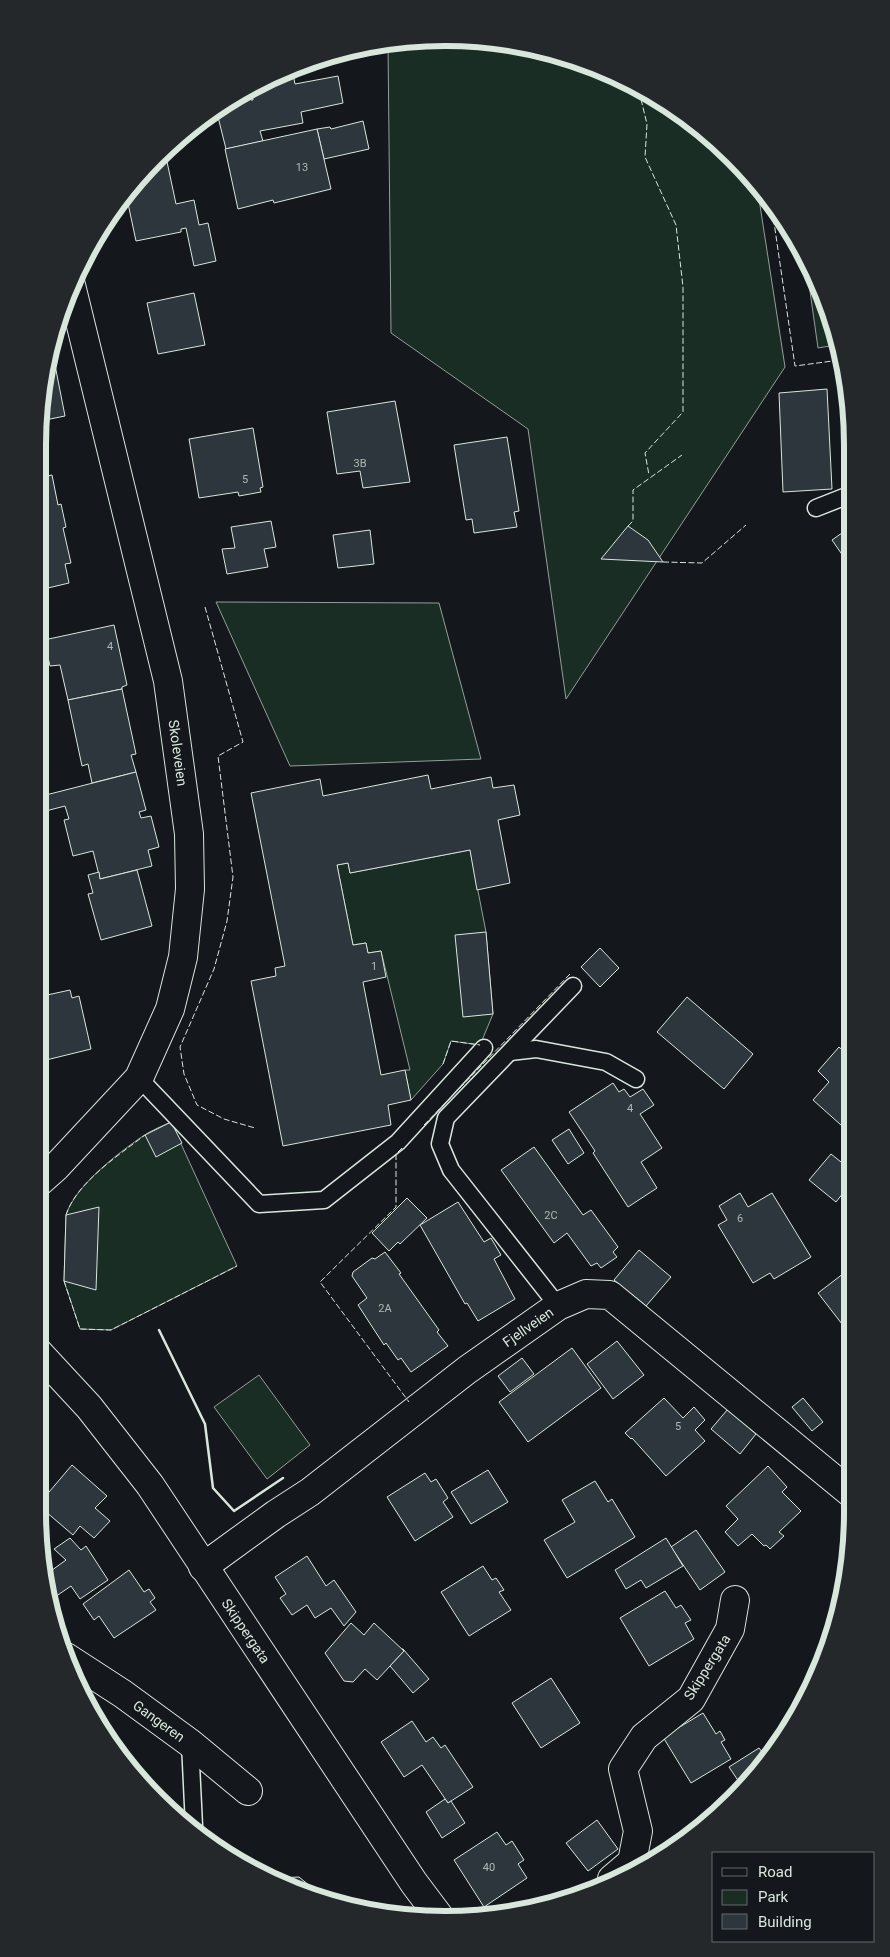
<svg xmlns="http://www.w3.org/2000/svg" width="890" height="1957" viewBox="0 0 890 1957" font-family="Roboto,sans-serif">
	<rect width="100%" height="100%" fill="#14181c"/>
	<g fill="#1a2d24" stroke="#939e99">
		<path d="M445 38 524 45 601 68 693 122 757 186 785 367 566 699 528 429 391 333 388 43Z"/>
		<path d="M806 263 821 289 836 345 818 348Z"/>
		<path d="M216 602 439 603 481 759 290 766Z"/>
		<path d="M470 850 486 932 493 1014 480 1045 451 1041 443 1064 411 1100 405 1070H410L381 951 368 953 366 943 353 945 337 865 348 863 350 873Z"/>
		<path d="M171 1122 237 1266 111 1330 80 1329 64 1281 66 1215C75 1186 118 1153 143 1136 152 1130 162 1126 171 1122Z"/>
		<path d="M259 1375 310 1445 267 1479 214 1407Z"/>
	</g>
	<g fill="#2c363c" stroke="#d8e6dc">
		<path d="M293 74 295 84 338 76 343 103 301 112 303 123 260 131 263 141 226 149 216 109 249 90 251 100H253L251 89 272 78Z"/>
		<path d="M363 121 369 149 324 159 317 129 330 127 331 129Z"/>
		<path d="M317 129 331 189 274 203 273 200 238 209 225 149Z"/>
		<path d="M166 157 176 204 194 200 199 225 208 223 216 261 194 266 186 228 181 229V232L136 241 126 194 154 160Z"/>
		<path d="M194 293 205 345 158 354 147 303Z"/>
		<path d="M55 365 65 416 40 421 45 367Z"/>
		<path d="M827 389 832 489 783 492 779 393Z"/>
		<path d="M395 401 410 482 363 488 360 471 337 474 327 412Z"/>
		<path d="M253 428 263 487 260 488 261 492 239 496 238 492 199 498 189 439Z"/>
		<path d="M507 437 519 511 514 512 517 527 474 533 472 519 466 520 454 445Z"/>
		<path d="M52 475 58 505 61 504 66 527 63 528 71 563 65 564 69 583 48 588 43 569 38 570V478Z"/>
		<path d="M271 521 276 547 264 549 268 567 227 574 222 549 235 548 231 527Z"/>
		<path d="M628 526 648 540 663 562 601 559Z"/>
		<path d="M849 528 850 566 832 540Z"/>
		<path d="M370 530 374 564 338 568 333 535Z"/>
		<path d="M114 625 127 685 122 687V689L68 700 60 665 50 666 44 640Z"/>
		<path d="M122 689 136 754 131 755 136 772 92 783 88 764 82 766 68 700Z"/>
		<path d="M136 772 146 810 139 812 141 818 151 816 159 847 148 850 152 866 100 879 93 851 73 856 64 820 69 819 65 806 38 813V797Z"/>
		<path d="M428 775 431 789 491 777 493 788 514 785 520 815 498 820 510 883 477 890 470 850 350 873 348 863 337 865 353 945 366 943 368 953 381 951 386 977 363 982 381 1075 405 1070 411 1100 388 1105 391 1125 283 1146 251 981 276 976 275 968 285 966 251 793 320 779 323 796Z"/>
		<path d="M137 870 152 926 101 940 88 894 93 893 88 875 99 872 100 879Z"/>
		<path d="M486 932 493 1014 463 1017 455 935Z"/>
		<path d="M600 948 619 968 600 987 581 967Z"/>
		<path d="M70 990 72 998 79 996 91 1049 38 1062V997Z"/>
		<path d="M687 997 753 1054 724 1089 657 1032Z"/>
		<path d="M839 1047 851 1058V1134L813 1100 829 1082 818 1071Z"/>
		<path d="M613 1083 619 1092 624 1089 630 1097 643 1089 654 1105 640 1114 662 1148 641 1162 657 1188 628 1207 593 1153 595 1151 569 1112Z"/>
		<path d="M171 1122 182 1143 156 1157 145 1135Z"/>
		<path d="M569 1129 584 1153 568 1164 552 1140Z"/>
		<path d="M534 1147 583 1215 591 1210 618 1247 613 1252 617 1257 601 1268 597 1263 591 1266 567 1233 554 1243 501 1170Z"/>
		<path d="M831 1154 851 1170V1183L836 1202 809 1180Z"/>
		<path d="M740 1193 748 1207 772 1193 811 1257 774 1279 770 1273 753 1283 718 1225 727 1220 719 1206Z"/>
		<path d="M407 1198 427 1218 400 1244 398 1242 389 1251 372 1233Z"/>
		<path d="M458 1202 484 1242 491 1238 501 1255 494 1259 515 1299 478 1321 467 1303 465 1304 420 1225Z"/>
		<path d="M99 1207 96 1290 64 1281 66 1215Z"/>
		<path d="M639 1250 671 1277 646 1306 614 1280Z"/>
		<path d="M385 1252 401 1273 399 1274 439 1330 437 1332 448 1346 411 1372 401 1358 398 1360 386 1343 384 1345 358 1305 367 1298 352 1276 353 1272 372 1258 375 1259Z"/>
		<path d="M852 1267V1337L818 1293Z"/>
		<path d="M617 1341 644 1375 613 1399 587 1364Z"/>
		<path d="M572 1348 601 1388 528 1442 499 1402Z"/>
		<path d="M522 1358 534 1374 510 1392 498 1376Z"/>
		<path d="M664 1398 683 1418 694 1407 705 1420 695 1430 705 1441 666 1476 632 1438 631 1439 625 1433Z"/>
		<path d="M803 1398 823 1422 812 1431 792 1407Z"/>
		<path d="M728 1409 756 1434 740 1454 711 1429Z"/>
		<path d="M72 1465 107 1496 95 1508 110 1521 94 1538 80 1526 73 1535 38 1505Z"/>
		<path d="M768 1466 787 1487 782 1492 801 1511 779 1532 784 1536 770 1549 766 1545 764 1546 752 1534 738 1546 725 1532 738 1519 726 1506Z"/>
		<path d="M488 1470 508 1502 471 1524 451 1492Z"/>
		<path d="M425 1473 431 1482 436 1479 448 1498 443 1502 453 1517 415 1541 387 1497Z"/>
		<path d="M595 1481 608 1502 612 1499 635 1537 567 1578 544 1540 575 1522 562 1500Z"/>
		<path d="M696 1530 725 1572 700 1590 671 1547Z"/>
		<path d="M70 1538 81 1550 86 1546 108 1580 80 1599 71 1586 52 1599 48 1573 66 1560 54 1549Z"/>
		<path d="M666 1538 683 1566 646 1588 641 1580 626 1589 615 1570Z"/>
		<path d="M307 1556 326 1586 334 1580 356 1612 344 1626 331 1608 315 1618 307 1605 292 1615 280 1598 286 1594 275 1577Z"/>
		<path d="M483 1566 492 1580 496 1578 504 1590 499 1592 511 1610 469 1636 441 1592Z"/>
		<path d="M129 1570 144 1592 149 1589 155 1598 150 1602 156 1610 114 1638 99 1616 94 1620 83 1604Z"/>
		<path d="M846 1574 845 1591 844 1594 836 1586Z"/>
		<path d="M665 1591 676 1608 681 1605 691 1620 685 1623 694 1639 649 1666 620 1618Z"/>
		<path d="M842 1601 836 1621 829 1615Z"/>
		<path d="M351 1623 364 1635 374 1623 404 1651 377 1680 365 1669 353 1682 344 1681 325 1653Z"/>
		<path d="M402 1649H403L429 1679 413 1693 390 1666 404 1651Z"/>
		<path d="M551 1678 580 1723 541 1748 512 1703Z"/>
		<path d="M703 1713 716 1734 720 1731 725 1740 721 1742 731 1759 691 1783 663 1737Z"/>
		<path d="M412 1721 426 1742 433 1737 441 1748 445 1745 473 1787 448 1803 422 1765 404 1777 381 1742Z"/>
		<path d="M759 1748 766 1757 751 1781 743 1788 729 1767Z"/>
		<path d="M445 1799 448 1803 451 1801 465 1823 442 1838 426 1812Z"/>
		<path d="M597 1820 618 1849 588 1871 566 1843Z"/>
		<path d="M497 1832 506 1845 512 1841 524 1860 518 1864 527 1878 484 1907 454 1860Z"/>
		<path d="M267 1875H276V1878L299 1877 321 1895Z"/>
	</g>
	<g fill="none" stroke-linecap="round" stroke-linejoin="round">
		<g stroke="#d8e6dc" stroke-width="19">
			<g id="lane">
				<path d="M816 508 849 495"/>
				<path d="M510 1052 536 1049 606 1062 636 1079"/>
				<path d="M139 1078 259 1204 324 1200 398 1142 484 1048"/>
				<path d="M558 1306 451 1170 440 1144 446 1118 573 986"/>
				<path d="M190 1743 194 1826"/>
			</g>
		</g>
		<g stroke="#d8e6dc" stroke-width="30">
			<g id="street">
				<path d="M38 1183 56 1167 139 1078 170 1009 183 957 190 889 189 834 168 681 71 285"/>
				<path d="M203 1567 276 1514 310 1492 467 1370 558 1306 586 1294 610 1295 852 1494"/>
				<path d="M66 1657 123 1694 190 1743 248 1791"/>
				<path d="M612 1879 632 1862 638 1831 623 1769 644 1737 691 1699 730 1629 735 1600"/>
			</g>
		</g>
		<g stroke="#d8e6dc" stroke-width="30">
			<path id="secondary" d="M38 1352 89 1407 150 1485 414 1883 441 1919"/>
		</g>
		<use href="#lane" stroke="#14181c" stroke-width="16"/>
		<use href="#street" stroke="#14181c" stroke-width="28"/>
		<use href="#secondary" stroke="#14181c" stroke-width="28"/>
		<g stroke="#d8e6dc" stroke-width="1" stroke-dasharray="6 2.5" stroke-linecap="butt">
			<path d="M639 91 647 124 645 157 676 225 683 287V412L645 453 649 475"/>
			<path d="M771 202 795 366 840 360"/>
			<path d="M628 526 633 521V490L682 455"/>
			<path d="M663 562 702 563 746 525"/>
			<path d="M205 607 243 742 218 756 233 877 227 921 214 969 180 1047 184 1074 197 1105 224 1119 255 1128"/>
			<path d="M443 1064 451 1041 480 1045"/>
			<path d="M424 1125 570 974"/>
			<path d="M402 1148 396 1154V1207L320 1282 409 1402"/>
			<path d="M66 1215C76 1183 119 1155 145 1135"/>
			<path d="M64 1281 80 1329 111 1330 237 1266"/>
		</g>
		<path stroke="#d8e6dc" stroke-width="2.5" d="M159 1330 205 1424 213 1488 234 1511 283 1478"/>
	</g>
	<g text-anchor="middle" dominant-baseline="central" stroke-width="4" stroke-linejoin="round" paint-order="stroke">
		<g font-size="11" fill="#adbab4">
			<text x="302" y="167">13</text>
			<text x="360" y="463">3B</text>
			<text x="245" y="479">5</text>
			<text x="110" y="646">4</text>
			<text x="374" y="966">1</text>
			<text x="630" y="1108">4</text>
			<text x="551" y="1215">2C</text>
			<text x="740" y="1218">6</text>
			<text x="385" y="1308">2A</text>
			<text x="678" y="1426">5</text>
			<text x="489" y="1867">40</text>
		</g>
		<g font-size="14" fill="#d8e6dc" stroke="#14181c">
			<text transform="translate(178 753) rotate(82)">Skoleveien</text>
			<text transform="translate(528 1327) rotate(-35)">Fjellveien</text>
			<text transform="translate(246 1631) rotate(56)">Skippergata</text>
			<text transform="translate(707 1667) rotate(-58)">Skippergata</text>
			<text transform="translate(159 1721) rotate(36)">Gangeren</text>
		</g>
	</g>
	<path d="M0 0H890V1957H0ZM445 46H445A399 399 0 0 1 844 445V1512A399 399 0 0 1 445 1911H445A399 399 0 0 1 46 1512V445A399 399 0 0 1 445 46Z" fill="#24282b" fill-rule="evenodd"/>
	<path fill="none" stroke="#d8e6dc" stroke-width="6" d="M445 46H445A399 399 0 0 1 844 445V1512A399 399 0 0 1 445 1911H445A399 399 0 0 1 46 1512V445A399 399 0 0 1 445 46Z"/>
	<rect x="712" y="1852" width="162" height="90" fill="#14181c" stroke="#626a69"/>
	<rect x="722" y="1868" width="25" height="8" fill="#14181c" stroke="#626a69"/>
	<text x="758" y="1877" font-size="15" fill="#d8e6dc">Road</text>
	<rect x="722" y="1890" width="25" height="15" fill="#1a2d24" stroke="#626a69"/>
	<text x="758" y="1902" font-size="15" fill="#d8e6dc">Park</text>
	<rect x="722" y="1914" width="25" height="15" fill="#2c363c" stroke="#626a69"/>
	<text x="758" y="1927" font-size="15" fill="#d8e6dc">Building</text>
</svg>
